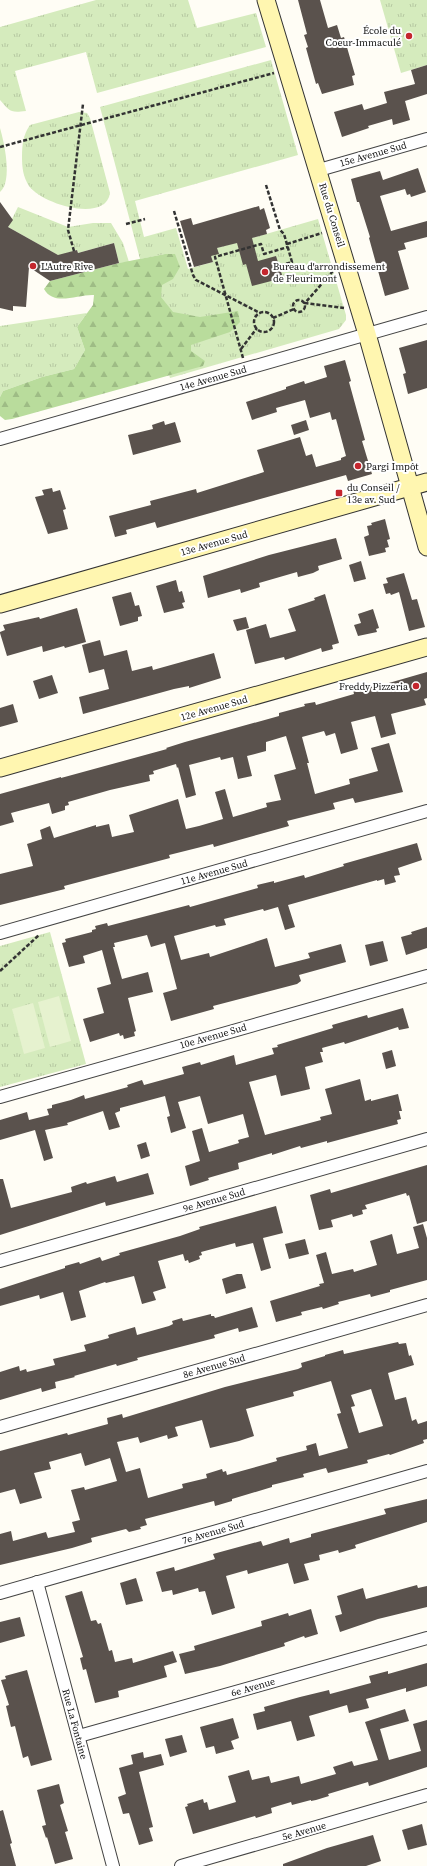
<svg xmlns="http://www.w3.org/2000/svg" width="427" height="1866" viewBox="0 0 427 1866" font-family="'Source Serif 4',serif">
	<defs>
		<pattern id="grass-tufts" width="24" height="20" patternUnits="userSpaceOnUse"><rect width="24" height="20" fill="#d5ebbd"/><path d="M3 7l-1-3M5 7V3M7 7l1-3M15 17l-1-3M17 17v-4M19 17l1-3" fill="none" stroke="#b6c8a1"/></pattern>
		<pattern id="forest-firs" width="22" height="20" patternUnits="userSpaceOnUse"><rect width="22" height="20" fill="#b9dc9c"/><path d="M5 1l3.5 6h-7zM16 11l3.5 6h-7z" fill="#9ebc85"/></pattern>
	</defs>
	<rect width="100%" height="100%" fill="#fffdf5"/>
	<g fill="url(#grass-tufts)">
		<path d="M96 0H188L197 28 256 13 266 47 97 93 86 52 15 71 26 111C9 113 10 111 0 100V27Z"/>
		<path d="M380 0H427V65L401 73Z"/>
		<path d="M271 60 298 155 135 201 144 237 176 228 188 269 213 262 211 256 217 248 318 219 346 315V320L339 329 170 378 142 282 165 254 140 259 100 107Z"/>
		<path d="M79 112 87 113 90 118 110 193C106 223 43 205 29 186 23 177 22 167 22 157 22 145 23 135 30 125Z"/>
		<path d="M0 128C4 142 13 181 0 192Z"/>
		<path d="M18 207 68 227 93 223H111L123 243 129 262 119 263 114 243 78 253 77 250 64 254 63 258 8 227Z"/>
		<path d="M87 313 77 327 85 350 74 369 42 377 3 391 0 397V326Z"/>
		<path d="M50 932 86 1064 0 1087V946Z"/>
	</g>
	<path fill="url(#forest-firs)" d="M165 254H175L180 267 173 279 162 285 161 297 173 312 200 317 238 311 240 322 230 332 191 345V351L205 361 203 366 12 419 5 420 0 416V397L3 391 42 377 74 369 85 350 77 327 93 305 94 295C78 294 54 307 44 289L50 281 119 263Z"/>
	<g fill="#e6f2cf">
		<path d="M59 996 71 1041 50 1047 38 1002Z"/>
		<path d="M33 1003 45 1048 24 1054 12 1009Z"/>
	</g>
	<g fill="#5a524d" fill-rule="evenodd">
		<path d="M298 0H320L328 28 337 25 341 38 344 37 355 75 352 76 354 85 322 94 318 83 316 84 306 48 308 47 304 35 307 34Z"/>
		<path d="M427 65V94L405 101 410 120 393 125 392 119 368 126 369 128 342 137 334 112 362 104 364 110 387 103 384 92 415 84 411 70Z"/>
		<path d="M418 168 426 192 411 197 410 194 407 195 405 189 380 196 391 231 427 221V237L404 243 406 249 398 251 409 289 385 296 369 238 370 237 359 202H357L351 179 380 171 383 180Z"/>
		<path d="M0 202 13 220 8 227 58 255 77 250 78 253 114 243 119 263 50 281 29 267 26 307 13 306V311L0 308Z"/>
		<path d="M259 206 260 210 264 208 270 228 266 230 267 234 252 238 258 261 276 256 283 278 252 286 246 264 243 265 237 243 217 248 219 254 211 256 213 262 194 267 180 221 191 218 193 225Z"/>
		<path d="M427 340V388L408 394 403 374 406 373 399 348Z"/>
		<path d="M345 360 351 381 349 382 365 440 362 441 372 474 348 481 346 475 157 528 155 522 126 530 127 534 115 537 109 516 151 505 150 501 196 489 197 493 264 472 257 450 300 437 306 456 312 454 316 467 341 460V458L346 456 336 419 332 420 330 412 310 418 305 400 276 408 277 412 252 420 246 402 286 389V387L304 381 305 384 327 377 324 366Z"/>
		<path d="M306 420 309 430 294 435 291 425Z"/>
		<path d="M164 421 165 425 175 422 181 442 133 455 128 435 153 429 152 425Z"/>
		<path d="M52 488 53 492 60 490 66 509 63 510 68 529 48 534 35 497 44 495 42 490Z"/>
		<path d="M385 519 390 539 387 540 389 547 385 548 386 552 369 556 364 537 369 535 367 526 372 525 371 523Z"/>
		<path d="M336 538 342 559 318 566 319 570 313 573 298 577 297 572 259 583 260 587 241 593 240 589 208 598 203 576 269 555Z"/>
		<path d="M361 561 366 579 354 582 349 565Z"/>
		<path d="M404 573 412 600 417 599 425 627 409 631 399 592 391 595 390 593 386 594 383 584 388 583 386 578Z"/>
		<path d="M176 580 179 592 182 591 185 602 182 603 184 608 164 613 156 586Z"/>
		<path d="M131 592 135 606 139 605 142 616 138 617V621L120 626 112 597Z"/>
		<path d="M325 594 339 643 332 645 333 649 322 652 321 648 285 660 284 657 255 664 246 630 266 624 270 638 296 631 288 609 315 600 314 598Z"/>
		<path d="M77 608 86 642 65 648 64 646 43 652 42 646 7 656 0 633V632L5 630 3 625 39 617 40 619Z"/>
		<path d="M373 609 379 628 376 629 377 632 358 636 354 625 361 623 358 614Z"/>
		<path d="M246 617 249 628 237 631 233 620Z"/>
		<path d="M100 640 104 656 127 650 132 671 152 666 153 670 214 653 221 678 189 688V686L174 689 83 714 79 697 109 689 104 669 89 673 82 645Z"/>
		<path d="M427 672V698L424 699 426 705 391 714 396 734 381 738 375 716 351 722 358 749 341 754 335 733 326 736 324 731 302 737 309 763H307L315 794 350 784 349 779 378 771 371 748 389 743 403 792 355 803 353 798 333 803 335 809 287 821 289 826 214 847 213 844 169 855 170 858 64 886 65 889 0 905V874L33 866 27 844 42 839 40 830 50 826 54 838 96 825V827L109 824 112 837 134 832 129 815 178 799 186 829 199 826 223 819 215 792 225 789 233 817 267 807 266 803 281 800 274 775 296 769 286 736 266 742V751L247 756 252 776 238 779 233 757 221 760 220 757 189 765 196 795 186 798 178 767 177 768 176 764 153 771 154 774 149 775 150 781 110 790 68 802 69 805 65 806V810L52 814 49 803 11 813 14 822 0 826V794L61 777V778L167 749 166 748 185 742 279 716V713L305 706 304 704 315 702 316 705 354 694 353 690 374 684 375 687Z"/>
		<path d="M52 675 58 693 39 699 33 681Z"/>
		<path d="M13 704 18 722 0 727V708Z"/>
		<path d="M417 843 422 860 398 868 400 875 394 876 396 882 385 885 384 879 377 881V880L288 905 295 927 285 930 278 907 264 911 263 909 224 919 226 925 216 927 215 925 174 936 181 960 209 953 210 957 267 938 275 967 310 958 308 953 341 944 346 962 299 975 301 981 297 984 213 1006 214 1009 171 1021 163 993 177 989 165 943 151 947 147 935 114 943 115 947H113L122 979 148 972 153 992 128 998 136 1031 134 1032 135 1036 124 1039 123 1035 120 1036 119 1033 90 1042 83 1019 104 1013 97 988 111 984 102 950 83 956 85 963 69 967 62 943 66 942 65 939 92 932V930L96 929 95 926 107 923 108 926 189 905 190 907 258 888 257 885 274 881V883L304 875 305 878 344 866 343 864Z"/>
		<path d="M427 927V948L406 955 401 937 412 934 411 932Z"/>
		<path d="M383 941 388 961 370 966 365 945Z"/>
		<path d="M403 1008 409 1028 399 1030 398 1027 345 1044 344 1042 322 1048 323 1052H320L323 1062 305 1067 310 1089 281 1096 276 1075 249 1082 265 1135 321 1120 320 1117 332 1114 325 1089 360 1079 365 1101 371 1099V1101L398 1094 402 1111H399L401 1119 397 1120 398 1124 327 1143V1141L301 1148 300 1146 272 1155V1153L238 1163 239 1169 208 1178 209 1180 190 1186 185 1166 200 1161 192 1131 202 1128 209 1152 239 1143 238 1140 249 1137 243 1114 208 1124 200 1096 178 1102 186 1128 171 1133 167 1117 170 1116 165 1096 120 1108V1111L115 1113 120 1127 109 1130 103 1111 67 1123 68 1125 45 1130 53 1158 44 1161 35 1130 0 1140V1120L27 1112 29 1120 49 1115 47 1109 52 1108V1105L71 1100 84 1095 85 1099 128 1087 127 1085 142 1080 144 1085 184 1074 182 1067 200 1062 201 1065 234 1055 236 1065 274 1054 272 1048 278 1047 277 1045 333 1028 332 1025 367 1015 368 1018Z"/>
		<path d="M392 1050 396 1066 386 1069 382 1053Z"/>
		<path d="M146 1142 150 1156 141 1159 137 1145Z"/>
		<path d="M427 1165V1221L417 1224 409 1195 407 1196 406 1193 365 1205 367 1209 362 1210 363 1214 353 1217 352 1214 331 1220 333 1227 319 1230 310 1195 330 1189 331 1193Z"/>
		<path d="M148 1173 154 1194 106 1206 105 1202 0 1235V1179H3L11 1208 72 1192 71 1187 86 1182 87 1184 115 1176 117 1182Z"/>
		<path d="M276 1206 283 1233 263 1238 271 1268 261 1271 253 1243 236 1247 235 1243 201 1252 202 1255 199 1256 200 1259 189 1263 188 1260 185 1261 183 1254 158 1261 166 1288 153 1292 156 1300 142 1304 134 1276 106 1283 105 1282 79 1291 86 1317 71 1321 63 1292 40 1299 39 1295 0 1306V1289L34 1278 65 1268V1266L79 1262 80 1264 100 1257 102 1261 120 1255 119 1253 180 1236 200 1229 199 1227Z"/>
		<path d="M423 1224 427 1238V1280L390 1290V1292L371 1297 370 1294 338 1302 339 1304 323 1309 322 1307 301 1312 302 1315 276 1322 270 1301 320 1286 319 1284 324 1283 316 1255 326 1252 332 1274 353 1269 354 1272 377 1265 370 1241 392 1234 397 1254 419 1248 413 1227Z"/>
		<path d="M305 1239 309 1254 289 1259 285 1244Z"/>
		<path d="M237 1274H242L246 1288 226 1294 222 1279Z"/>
		<path d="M252 1307 258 1327 239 1332 238 1328 214 1335 215 1338 137 1358 138 1360 117 1366 116 1364 74 1376 75 1377 55 1382 56 1388 42 1392 41 1388 0 1400V1372L19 1366 20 1371 26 1369 27 1372 55 1365 53 1359 86 1351 84 1345 109 1338 108 1335 135 1327 137 1335 169 1326 173 1324 172 1321 182 1318 183 1321 211 1314V1316H214L215 1318Z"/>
		<path d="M398 1342 399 1344 406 1343 409 1356 411 1355 414 1365 388 1373 395 1400 406 1397 412 1421 416 1419 418 1424 427 1421V1439L423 1440 424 1443 390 1455 389 1454 367 1460 368 1463 328 1473 326 1468 303 1474 304 1477 272 1485V1487L232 1499V1501L215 1506 214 1501 145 1519 147 1525 140 1527 141 1529 129 1532 126 1529 91 1538 92 1542 72 1548 0 1565V1534L11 1531 13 1541 46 1532 48 1538 75 1532 72 1522 80 1520 71 1490 84 1487 85 1490 117 1481 110 1458 85 1466 81 1453 49 1462 51 1469 34 1473 42 1498 20 1504 15 1489 0 1493V1451L67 1433 68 1435 108 1424 107 1418 122 1414 123 1418 225 1387 298 1369 302 1367 301 1363 325 1356V1355L343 1350 344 1354ZM331 1381 341 1413 337 1414 348 1448 319 1456 316 1443 306 1446 307 1450 276 1458 277 1461 227 1475 226 1471 223 1472 222 1469 206 1474 207 1478 182 1484 183 1488 148 1498 140 1468 126 1472 117 1442 138 1437 140 1443 167 1435 168 1439 178 1436 175 1427 202 1420 210 1448 239 1441 254 1436 246 1409 294 1396 293 1392ZM371 1389 383 1426 359 1433 351 1407 355 1406 351 1395Z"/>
		<path d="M427 1499V1522L355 1545 356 1548 339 1553 338 1550 319 1555 320 1560 304 1564 309 1580 294 1584 288 1563 248 1574 247 1570 226 1576 235 1608 212 1615 205 1591 199 1592 198 1588 173 1595 172 1590 162 1592 156 1572 174 1567 175 1571 215 1559 213 1554 261 1541 263 1546 289 1538 290 1543 311 1537V1534L386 1514 384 1509Z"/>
		<path d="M136 1578 143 1601 126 1605 120 1583Z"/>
		<path d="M417 1585 418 1588 427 1586V1607L378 1619 340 1632 335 1616 342 1614 337 1596 363 1588 366 1599Z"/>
		<path d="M82 1591 91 1621 96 1620 98 1624 101 1623 109 1651 112 1650 115 1662 132 1658 133 1663 173 1651 177 1662 164 1666 167 1677 118 1691 119 1697 95 1703 86 1669 83 1670 80 1658 83 1657 65 1596Z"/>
		<path d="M311 1609 318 1634 305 1638 304 1636 284 1643 285 1646 220 1666 185 1674 179 1654 195 1650 194 1646 262 1626 261 1621 288 1613 289 1616Z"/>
		<path d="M20 1617 25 1636 0 1643V1622Z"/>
		<path d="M427 1663V1686L406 1692V1688L366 1699 369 1708 349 1713 347 1705 309 1716 315 1736 297 1741 291 1721 257 1730 253 1714 265 1711 264 1707 300 1697 329 1690 330 1694 371 1683 369 1676 388 1671V1674Z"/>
		<path d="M27 1670 52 1760 31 1766 28 1756 23 1758 15 1726 11 1727 6 1706 9 1705 1 1680 6 1679 5 1676Z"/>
		<path d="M405 1709 409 1721 380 1729 389 1760 421 1751 413 1724 427 1720V1767L369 1786 368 1782 328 1794 329 1796 316 1800 311 1801V1800L292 1805 291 1802 271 1808 272 1813 256 1818 255 1816 193 1834 185 1807 188 1806 187 1804 203 1799 204 1803 207 1802 209 1810 236 1802 228 1776 249 1770 252 1780 269 1776 271 1783 299 1776 301 1784 336 1774 333 1767 352 1761 354 1766 378 1760 365 1722Z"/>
		<path d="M233 1718 239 1738 231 1741 234 1749 216 1754 214 1746 206 1748 200 1727Z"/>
		<path d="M182 1735 187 1752 170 1757 165 1739Z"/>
		<path d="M143 1752 144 1758 161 1754 164 1765 139 1772 153 1827 149 1828 153 1841 139 1845 129 1813 123 1814 118 1797 126 1794 119 1768 133 1764 131 1755Z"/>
		<path d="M59 1784 64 1803 60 1805 68 1831 65 1832 73 1859 55 1864 47 1837 46 1838 42 1826 46 1825 37 1790Z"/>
		<path d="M3 1810 12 1843 10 1844 16 1866H0V1811Z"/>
		<path d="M422 1824 427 1845 408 1850 402 1830Z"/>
		<path d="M373 1835 381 1861 366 1866H283V1864L327 1848Z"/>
	</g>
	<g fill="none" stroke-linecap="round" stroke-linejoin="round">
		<g stroke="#444" stroke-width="14">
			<g id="street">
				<path d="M319 170 427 139"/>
				<path d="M0 439 427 317"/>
				<path d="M0 933 427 811"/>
				<path d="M0 1097 427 976"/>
				<path d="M0 1261 427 1139"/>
				<path d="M0 1427 427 1305"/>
				<path d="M37 1582 113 1866"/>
				<path d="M0 1593 427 1471"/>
				<path d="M79 1736 427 1638"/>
				<path d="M181 1866 427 1795"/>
			</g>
		</g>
		<g stroke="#333" stroke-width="19">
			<g id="secondary">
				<path d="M266 0 367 334 427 547"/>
				<path d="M0 604 427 482"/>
				<path d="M0 768 427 647"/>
			</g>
		</g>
		<g stroke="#333" stroke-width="2.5" stroke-dasharray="4 2" stroke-linecap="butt">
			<path d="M0 147 274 73"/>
			<path d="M266 185 280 230 284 234 292 262 279 266"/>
			<path d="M174 211 193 275 196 280 260 313"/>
			<path d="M126 224 145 219"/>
			<path d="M287 244 322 233"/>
			<path d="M74 251 68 230 83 104"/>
			<path d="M333 271 305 303 344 308"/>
			<circle cx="299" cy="306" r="6"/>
			<circle cx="264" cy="322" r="10"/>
			<path d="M273 318 294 309"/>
			<path d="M241 349 257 328"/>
			<path d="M243 358 215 257 261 244 264 254 288 247"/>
			<path d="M0 971 39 935"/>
		</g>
		<use href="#street" stroke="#fff" stroke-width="12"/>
		<use href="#secondary" stroke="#fff6b0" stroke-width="17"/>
	</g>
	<g fill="#c4262e" stroke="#fff" stroke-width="1.5">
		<circle cx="409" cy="36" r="4"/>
		<circle cx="33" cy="266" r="4"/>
		<circle cx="265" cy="272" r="4"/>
		<circle cx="358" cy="466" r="4"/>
		<rect x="335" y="489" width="8" height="8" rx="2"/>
		<circle cx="416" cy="686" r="4"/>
	</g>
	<g text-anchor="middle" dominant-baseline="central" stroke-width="4" stroke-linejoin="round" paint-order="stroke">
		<g font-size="10" fill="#111" stroke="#fff" text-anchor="start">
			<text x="401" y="30" text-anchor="end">École du<tspan x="401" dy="12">Coeur-Immaculé</tspan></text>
			<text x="41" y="266">L'Autre Rive</text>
			<text x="273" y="266">Bureau d'arrondissement<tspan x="273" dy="12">de Fleurimont</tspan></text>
			<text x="366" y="466">Pargi Impôt</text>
			<text x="347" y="487">du Conseil /<tspan x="347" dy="12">13e av. Sud</tspan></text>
			<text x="408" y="686" text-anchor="end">Freddy Pizzeria</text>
		</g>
		<g font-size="10" fill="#111" stroke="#fff">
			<text transform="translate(373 154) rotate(-16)">15e Avenue Sud</text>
			<text transform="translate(332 215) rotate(73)">Rue du Conseil</text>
			<text transform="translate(213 378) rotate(-16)">14e Avenue Sud</text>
			<text transform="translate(214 543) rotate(-16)">13e Avenue Sud</text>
			<text transform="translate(214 708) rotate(-16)">12e Avenue Sud</text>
			<text transform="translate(214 872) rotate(-16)">11e Avenue Sud</text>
			<text transform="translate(213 1036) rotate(-16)">10e Avenue Sud</text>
			<text transform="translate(214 1200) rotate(-16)">9e Avenue Sud</text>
			<text transform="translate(214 1366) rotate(-16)">8e Avenue Sud</text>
			<text transform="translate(213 1532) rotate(-16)">7e Avenue Sud</text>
			<text transform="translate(253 1687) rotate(-16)">6e Avenue</text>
			<text transform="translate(75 1724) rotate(75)">Rue La Fontaine</text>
			<text transform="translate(304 1831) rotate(-16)">5e Avenue</text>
		</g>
	</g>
</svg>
